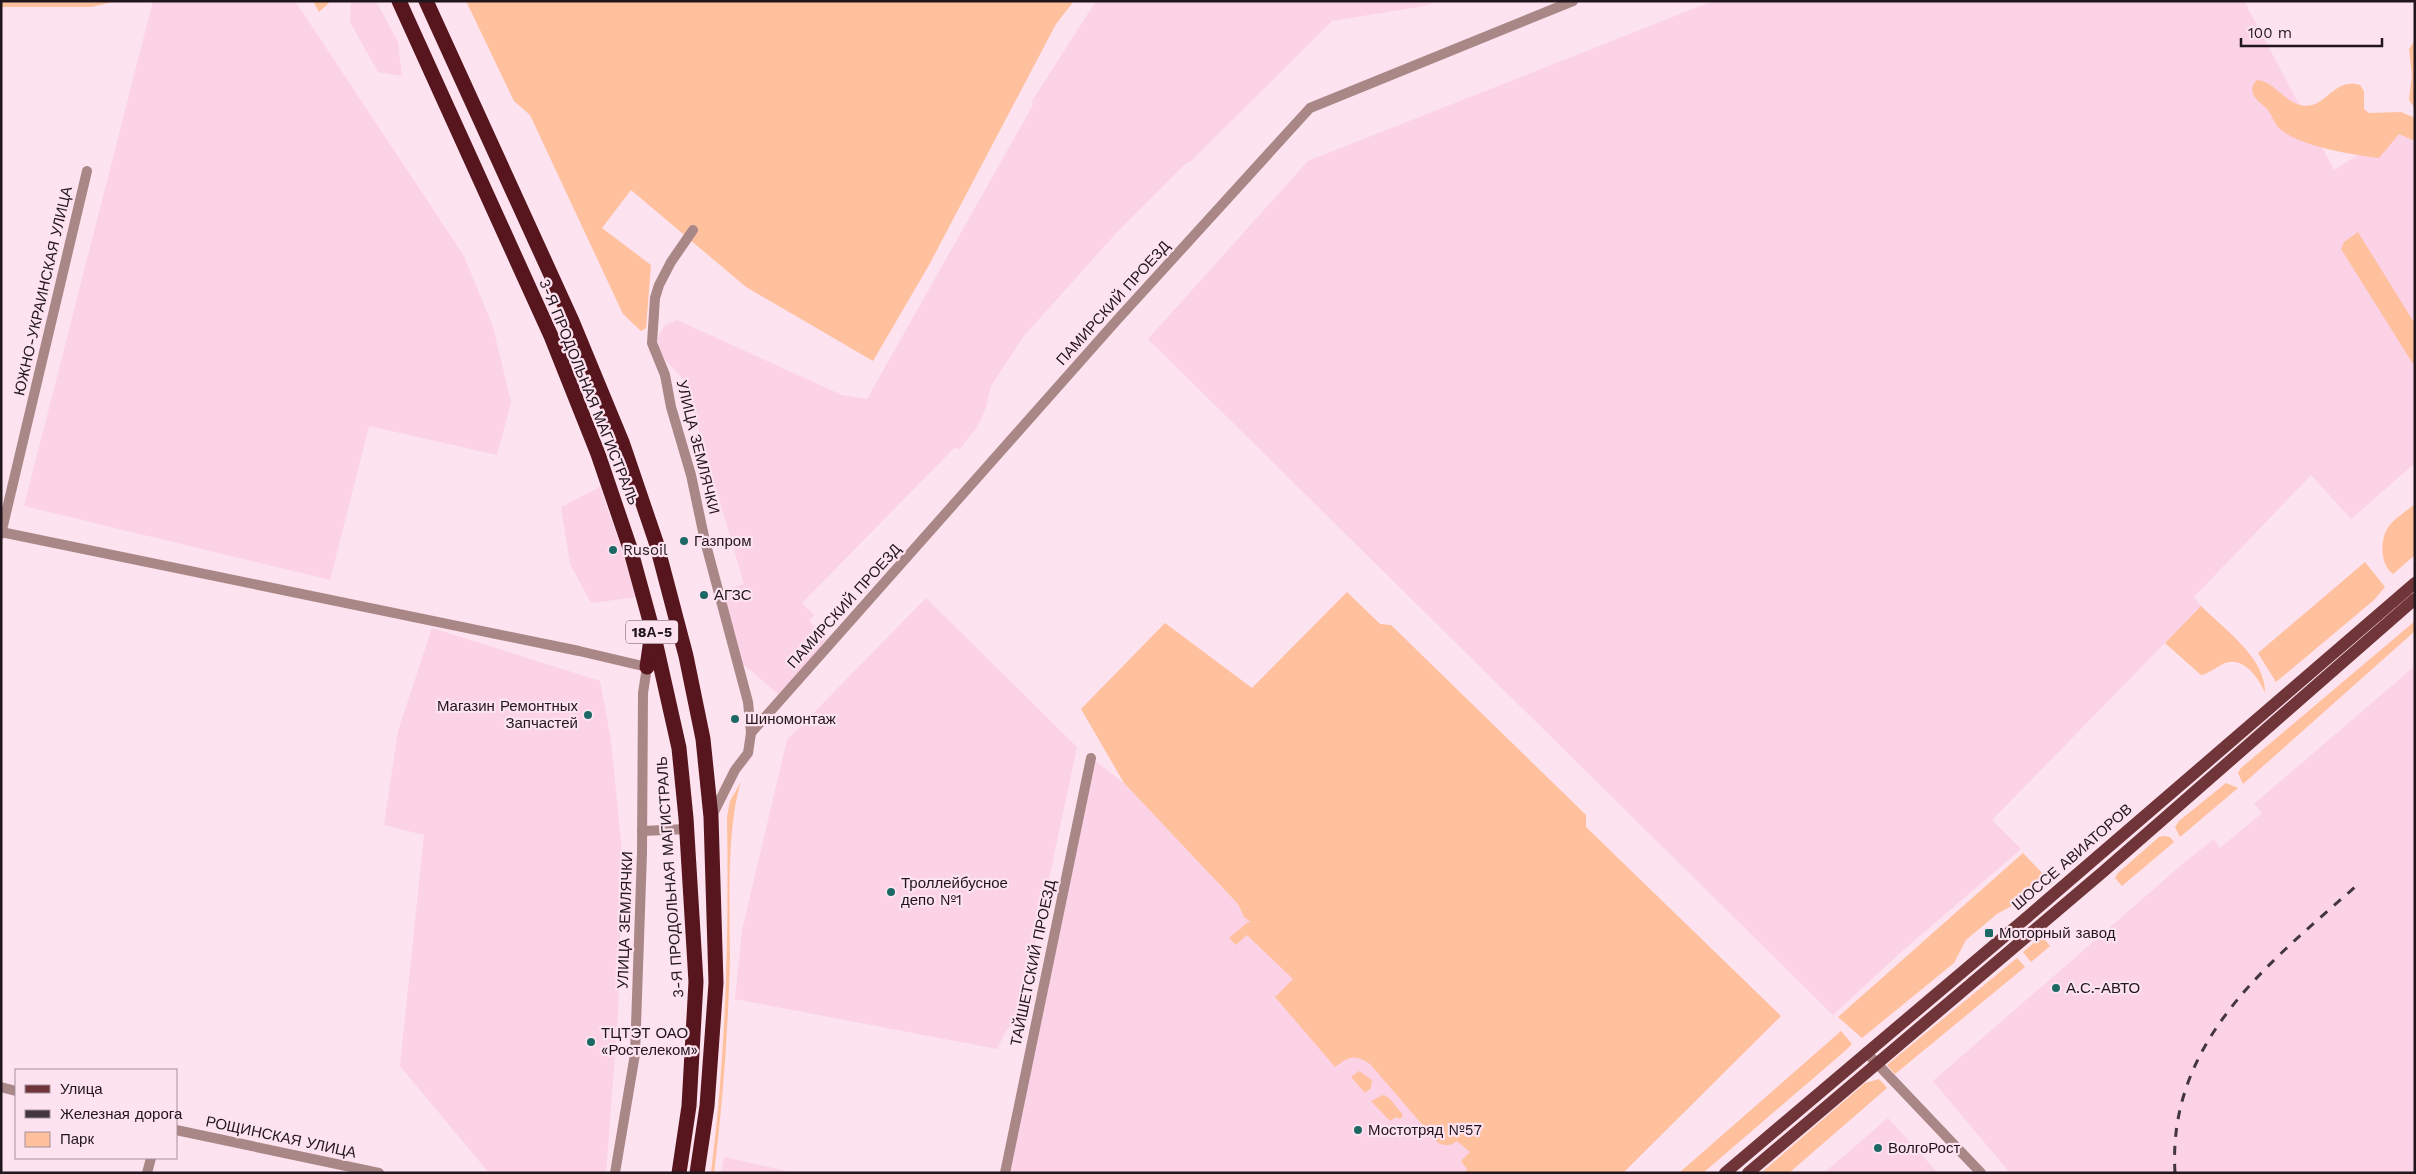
<svg xmlns="http://www.w3.org/2000/svg" width="2416" height="1174" viewBox="0 0 2416 1174" font-family="'Work Sans',sans-serif">
	<rect width="100%" height="100%" fill="#fde2ef"/>
	<g fill="#fbd2e6">
		<path d="M153 1H295L464 256 493 327 511 402 497 455 369 426 330 580 24 506Z"/>
		<path d="M351 1H376L398 42 402 76 378 72 350 22Z"/>
		<path d="M1096 1H1439L1424 6 1332 21 1190 162H1187L1119 230 1023 337 991 386 986 408 977 427 960 449 954 448 802 603 814 615 809 621 827 639 798 674 778 694 738 660 722 591 744 584 684 380 659 353 658 336 665 325 677 320 842 395 867 399 1033 105 1032 101Z"/>
		<path d="M1713 1H2244L2334 170 2412 121 2415 126V463L2351 519 2311 475 2194 597 2201 606 1992 820 2021 849 1900 953 1833 1015 1148 339 1308 161Z"/>
		<path d="M600 487 638 597 591 603 570 564 561 507Z"/>
		<path d="M926 598 1077 747 1019 1020 1007 1029 997 1049 735 999 742 930 787 740Z"/>
		<path d="M432 628 600 681 611 740 622 852 618 1015 606 1173H489L400 1066 424 835 384 825 398 731Z"/>
		<path d="M2415 666V1173H2010L1933 1081 2186 861 2214 839 2220 848 2262 813 2254 804Z"/>
		<path d="M1091 758 1124 783 1238 904 1244 917 1254 924 1506 1173H1008Z"/>
		<path d="M1888 1118 1938 1173H1824L1882 1123Z"/>
		<path d="M724 1157 795 1173H721Z"/>
	</g>
	<g fill="#ffc09e">
		<path d="M1 1H116L92 7H1Z"/>
		<path d="M313 1H331L319 12Z"/>
		<path d="M466 1H1074L1056 24 929 265 873 361 746 287 631 190 602 228 651 265 646 328 641 331 623 314 530 115 514 101Z"/>
		<path d="M2415 40V108L2409 100 2412 75 2409 49Z"/>
		<path d="M2257 80C2277 81 2288 111 2312 105 2328 101 2337 78 2360 85L2364 91V109L2369 113 2401 112 2415 118V141L2399 134 2379 158C2353 155 2299 146 2280 129 2273 123 2272 113 2265 107 2256 100 2246 90 2257 80Z"/>
		<path d="M2358 232 2415 324V367L2341 249 2344 242Z"/>
		<path d="M2415 504V555L2393 574C2381 565 2380 544 2386 531 2390 521 2407 511 2415 504Z"/>
		<path d="M2365 562 2385 587 2374 600 2276 682 2258 653Z"/>
		<path d="M1347 592 1380 624 1391 625 1586 815V827L1781 1016 1623 1173H1466L1467 1169 1461 1161 1470 1152 1457 1141C1451 1146 1445 1146 1438 1143L1370 1064C1354 1054 1350 1056 1335 1067L1275 997 1293 979 1247 935 1236 945 1229 938 1248 922 1252 923 1244 917 1238 904 1124 783 1081 709 1165 623 1252 688Z"/>
		<path d="M2201 606C2224 629 2266 658 2265 693 2259 678 2242 653 2221 665 2214 669 2209 673 2201 675L2165 643Z"/>
		<path d="M2415 621V631L2243 784 2238 773 2241 768Z"/>
		<path d="M741 782C726 828 730 910 730 960 728 1031 723 1102 714 1173H711C726 1055 729 936 727 817L730 801Z"/>
		<path d="M2226 783 2238 788 2180 837 2175 827 2179 821Z"/>
		<path d="M2164 836 2170 837 2174 842 2122 886 2115 878 2118 873 2159 837Z"/>
		<path d="M2023 853 2046 877 2017 903 1997 914 1966 940 1954 963 1862 1038 1838 1017Z"/>
		<path d="M2042 936 2050 946 2031 962 2023 952Z"/>
		<path d="M2017 958 2025 967 1895 1074 1887 1065Z"/>
		<path d="M1841 1031 1852 1044 1845 1051 1703 1173H1679Z"/>
		<path d="M1359 1071 1372 1080 1371 1088 1365 1093 1351 1077Z"/>
		<path d="M1879 1079 1887 1088 1789 1173H1761L1865 1083Z"/>
		<path d="M1383 1095 1389 1098 1403 1115 1400 1119 1396 1117 1390 1121 1371 1101Z"/>
	</g>
	<g fill="none" stroke-linecap="round" stroke-linejoin="round">
		<g stroke="#aa8787" stroke-width="10">
			<path d="M693 230 671 262 659 285 655 298 652 343 665 375 671 407 691 475 705 541 748 702 751 733 748 753 735 770 712 816"/>
			<path d="M1 532 579 651 647 667 643 693 642 853 635 1054 615 1173"/>
			<path d="M1 534 87 171"/>
			<path d="M751 733 1117 320 1310 108 1573 1"/>
			<path d="M642 831 687 829"/>
			<path d="M1866 1052 1981 1173"/>
			<path d="M1 1087 16 1091"/>
			<path d="M176 1130 379 1173"/>
			<path d="M147 1173 151 1158"/>
			<path d="M1005 1173 1091 758"/>
		</g>
		<g stroke="#6f3538" stroke-width="12">
			<path d="M1725 1173 2032 913 2415 583"/>
			<path d="M1748 1173 2104 871 2415 599"/>
		</g>
		<g stroke="#57161e" stroke-width="15">
			<path d="M399 1 551 336 598 454 630 548 653 632 679 748 686 818 696 982 689 1106 679 1173"/>
			<path d="M426 1 572 321 622 442 656 542 686 656 703 739 711 817 716 983 707 1106 697 1173"/>
			<path d="M647 667 651 639"/>
		</g>
		<path stroke="#44363d" stroke-width="3" stroke-dasharray="9 9" stroke-linecap="butt" d="M2175 1173C2167 1042 2268 964 2355 887"/>
	</g>
	<g fill="#1c6864" stroke="#fde2ef" stroke-width="2">
		<circle cx="684" cy="541" r="5"/>
		<circle cx="613" cy="550" r="5"/>
		<circle cx="704" cy="595" r="5"/>
		<circle cx="588" cy="715" r="5"/>
		<circle cx="735" cy="719" r="5"/>
		<circle cx="891" cy="892" r="5"/>
		<rect x="1984" y="928" width="10" height="10" rx="2.5"/>
		<circle cx="2056" cy="988" r="5"/>
		<circle cx="591" cy="1042" r="5"/>
		<circle cx="1358" cy="1130" r="5"/>
		<circle cx="1878" cy="1148" r="5"/>
	</g>
	<g text-anchor="middle" dominant-baseline="central" stroke-width="4.5" stroke-linejoin="round" paint-order="stroke">
		<rect fill="#fde2ef" stroke="#63535b" stroke-width="1" x="626" y="620.5" width="52" height="23" rx="4"/>
		<g font-size="14" font-weight="bold" fill="#21161c">
			<text x="652" y="632">18А-5</text>
		</g>
		<g font-size="15" fill="#21161c" stroke="#fde2ef">
			<text transform="translate(43 291) rotate(-77)">ЮЖНО-УКРАИНСКАЯ УЛИЦА</text>
			<text transform="translate(1113 303) rotate(-48)">ПАМИРСКИЙ ПРОЕЗД</text>
			<text transform="translate(589 392) rotate(68)">3-Я ПРОДОЛЬНАЯ МАГИСТРАЛЬ</text>
			<text transform="translate(698 447) rotate(76)">УЛИЦА ЗЕМЛЯЧКИ</text>
			<text transform="translate(844 606) rotate(-48)">ПАМИРСКИЙ ПРОЕЗД</text>
			<text transform="translate(2072 857) rotate(-41)">ШОССЕ АВИАТОРОВ</text>
			<text transform="translate(670 877) rotate(-94)">3-Я ПРОДОЛЬНАЯ МАГИСТРАЛЬ</text>
			<text transform="translate(625 920) rotate(-88)">УЛИЦА ЗЕМЛЯЧКИ</text>
			<text transform="translate(1033 963) rotate(-78)">ТАЙШЕТСКИЙ ПРОЕЗД</text>
			<text transform="translate(281 1137) rotate(12)">РОЩИНСКАЯ УЛИЦА</text>
		</g>
		<g font-size="15" fill="#21161c" stroke="#fde2ef" text-anchor="start">
			<text x="694" y="541">Газпром</text>
			<text x="623" y="550">Rusoil</text>
			<text x="714" y="595">АГЗС</text>
			<text x="578" y="706" text-anchor="end">Магазин Ремонтных<tspan x="578" dy="17">Запчастей</tspan></text>
			<text x="745" y="719">Шиномонтаж</text>
			<text x="901" y="883">Троллейбусное<tspan x="901" dy="17">депо №1</tspan></text>
			<text x="1999" y="933">Моторный завод</text>
			<text x="2066" y="988">А.С.-АВТО</text>
			<text x="601" y="1033">ТЦТЭТ ОАО<tspan x="601" dy="17">«Ростелеком»</tspan></text>
			<text x="1368" y="1130">Мостотряд №57</text>
			<text x="1888" y="1148">ВолгоРост</text>
		</g>
	</g>
	<rect width="2416" height="1174" fill="none" stroke="#21161c" stroke-width="5"/>
	<rect x="15" y="1069" width="162" height="90" fill="#fde2ef" stroke="#a5909b"/>
	<rect x="25" y="1085" width="25" height="8" fill="#6f3538" stroke="#a5909b"/>
	<text x="60" y="1094" font-size="15" fill="#21161c">Улица</text>
	<rect x="25" y="1110" width="25" height="8" fill="#44363d" stroke="#a5909b"/>
	<text x="60" y="1119" font-size="15" fill="#21161c">Железная дорога</text>
	<rect x="25" y="1132" width="25" height="15" fill="#ffc09e" stroke="#a5909b"/>
	<text x="60" y="1144" font-size="15" fill="#21161c">Парк</text>
	<path d="M2241 38v8h141v-8" fill="none" stroke="#21161c" stroke-width="2.5"/>
	<text x="2248" y="38" font-size="15" fill="#21161c" stroke="#fde2ef" stroke-width="4" paint-order="stroke">100 m</text>
</svg>
